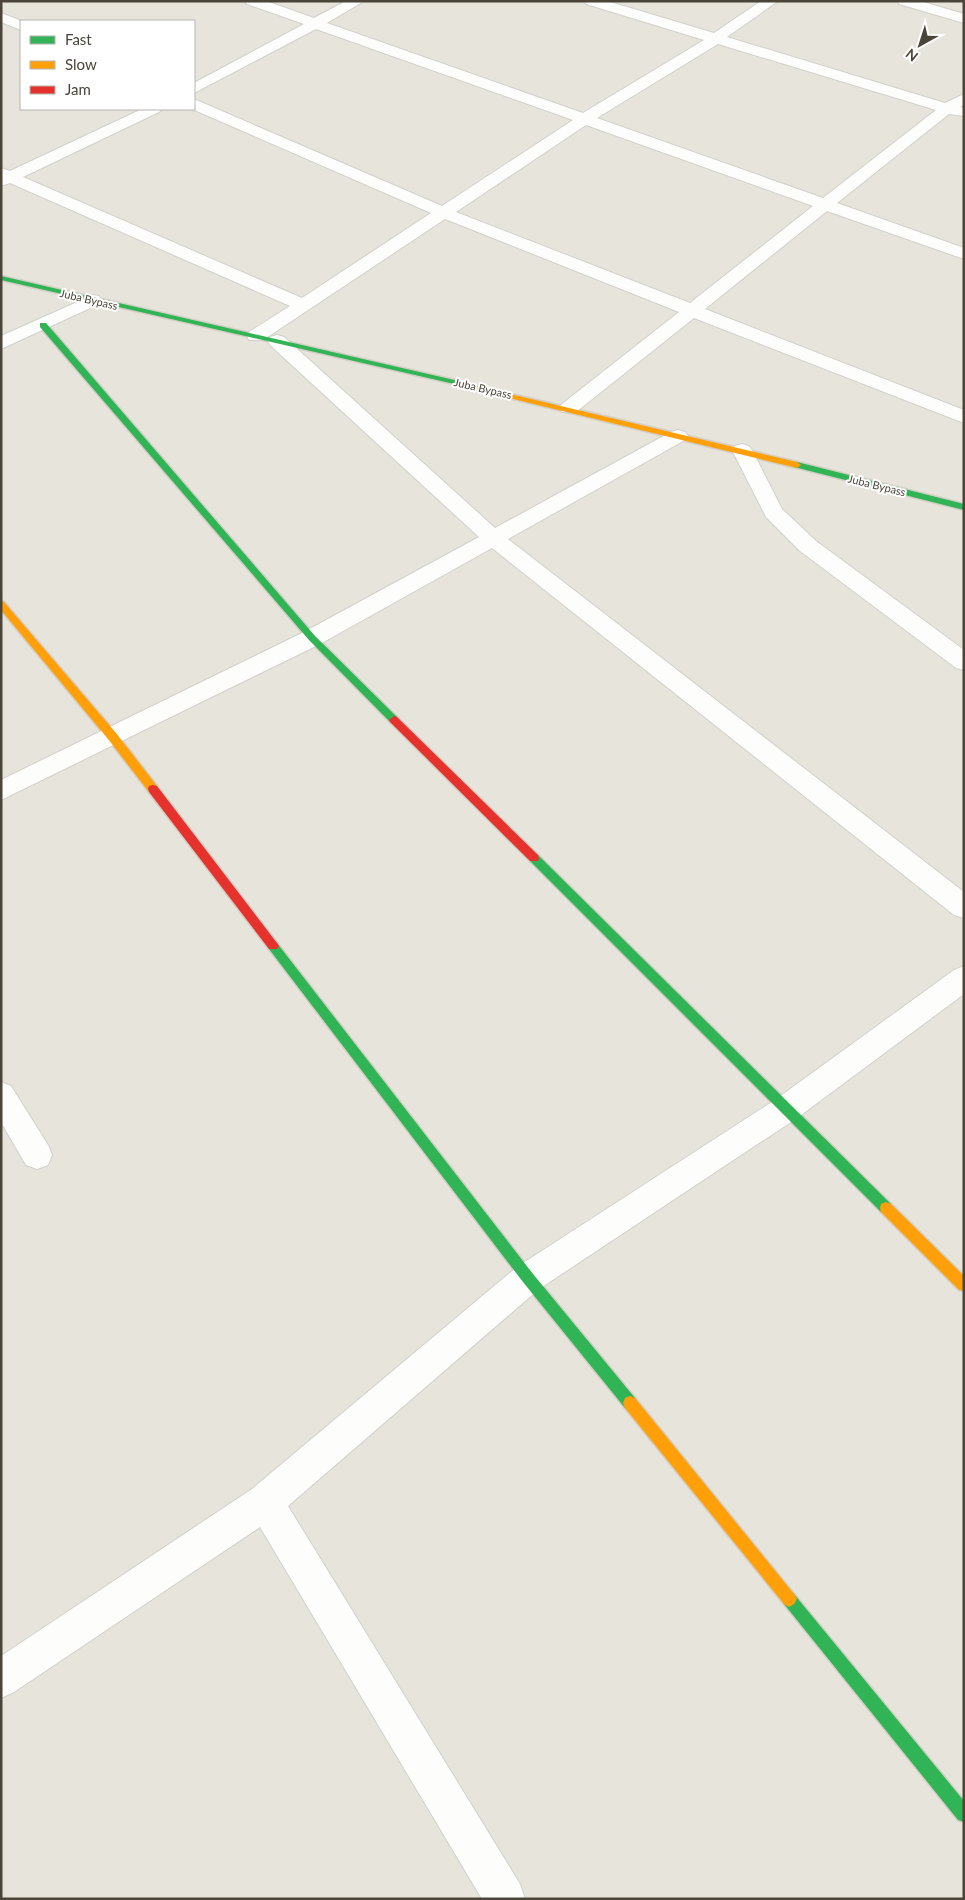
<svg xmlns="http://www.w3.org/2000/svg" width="965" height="1900" viewBox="0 0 965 1900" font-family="Lato,sans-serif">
	<rect width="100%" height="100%" fill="#f4f2ee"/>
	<path fill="#e7e4dc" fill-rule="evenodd" d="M1 1H964V1899H1ZM21 21H194V109H21Z"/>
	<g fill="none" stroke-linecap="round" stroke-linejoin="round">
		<g stroke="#d2d0cb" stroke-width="2">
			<g id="street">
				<path d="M245 1H266L314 18 346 1H364L327 23 583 113 704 40 586 4 584 1H607L714 33 761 1H778L727 37 945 103 964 94V105L960 107 964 108V116L949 114 837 203 964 248V259L827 211 705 309 964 410V423L694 318 576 412H562L559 408 562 404 679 312 445 219 263 340H249L247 336 249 332 290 306 10 183 1 186V168L10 171 142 109H162L159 112 23 177 302 298 431 213 192 109 194 99 442 206 573 120 316 29 194 93V83L304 24 247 4ZM718 44 936 110 823 198 597 118ZM586 125 813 206 690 303 456 212Z"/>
				<path d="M897 1H920L964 14V23L899 4Z"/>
				<path d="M1 13 22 21 21 30 1 22Z"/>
				<path d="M93 295 99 296 102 300 99 304 1 349V336Z"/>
				<path d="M277 335 284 337 495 528 671 432 678 430 685 432 688 436 685 440 508 539 964 892V918L954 915 492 548 320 644 1 800V780L304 632 479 537 270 345 268 341 270 337Z"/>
				<path d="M742 444 749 446 752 450 782 509 816 541 964 650V670L956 668 800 551 766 517 732 450 735 446Z"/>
				<path d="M964 966V994L797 1118 539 1289 288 1506 520 1884 525 1899H482L260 1527 14 1692 1 1698V1656L252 1489 517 1267 775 1100 954 970Z"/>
				<path d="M1 1082 11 1086 48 1145 52 1155 48 1165 37 1169 26 1165 1 1122Z"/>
			</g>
		</g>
		<g stroke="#d3cfc5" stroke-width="3">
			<g id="fast">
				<path d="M1 276 463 382 467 384 463 386 1 280Z"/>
				<path d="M40 323H46L315 636 397 717 399 720 397 723H391L309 640 40 327Z"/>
				<path d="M797 462 964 504V510L794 467V463Z"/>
				<path d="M534 854 538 855 891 1204 892 1208 891 1212 886 1214 881 1212 530 861 529 858 530 855Z"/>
				<path d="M273 941 277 943 533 1274 635 1398 637 1403 635 1408 630 1410 625 1408 523 1282 269 949 267 946 269 943Z"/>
				<path d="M789 1591 794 1594 964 1801V1822L958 1820 784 1604 781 1599 784 1594Z"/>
			</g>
		</g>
		<g stroke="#d3cfc5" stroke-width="3">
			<g id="slow">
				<path d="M460 382 797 462 801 465 797 468 460 386Z"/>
				<path d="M1 601 4 602 116 733 157 786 158 789 157 792H149L108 739 1 610Z"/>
				<path d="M886 1202 891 1204 964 1276V1291L959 1290 881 1212 880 1208 881 1204Z"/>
				<path d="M630 1396 635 1398 794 1594 797 1599 794 1604 789 1607 784 1604 625 1408 623 1403 625 1398Z"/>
			</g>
		</g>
		<g stroke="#d3cfc5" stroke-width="3">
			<g id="jam">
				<path d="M394 716 397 717 538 855 539 858 538 861H530L391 723 389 720Z"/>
				<path d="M153 785 157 786 277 943 279 946 277 949H269L149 792 148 789 149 786Z"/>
			</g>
		</g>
		<use href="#street" fill="#fdfdfc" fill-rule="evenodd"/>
		<use href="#fast" fill="#30b455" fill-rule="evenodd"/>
		<use href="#slow" fill="#ff9f0a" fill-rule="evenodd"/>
		<use href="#jam" fill="#e5322d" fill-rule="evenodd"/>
	</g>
	<g text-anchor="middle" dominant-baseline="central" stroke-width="4" stroke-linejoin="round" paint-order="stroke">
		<g font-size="11" fill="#4b4439" stroke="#fff">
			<text transform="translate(89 299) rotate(13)">Juba Bypass</text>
			<text transform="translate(483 388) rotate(13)">Juba Bypass</text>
			<text transform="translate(877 485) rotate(14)">Juba Bypass</text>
		</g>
	</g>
	<rect width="965" height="1900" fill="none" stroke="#4b4439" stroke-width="5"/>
	<rect x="20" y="20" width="175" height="90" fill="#ffffff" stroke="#b7b4b0"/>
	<rect x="30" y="36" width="25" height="8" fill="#30b455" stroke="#b7b4b0"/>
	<text x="65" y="45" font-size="15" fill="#4b4439">Fast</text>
	<rect x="30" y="61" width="25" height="8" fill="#ff9f0a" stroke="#b7b4b0"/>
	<text x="65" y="70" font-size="15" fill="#4b4439">Slow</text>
	<rect x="30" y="86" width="25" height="8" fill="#e5322d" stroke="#b7b4b0"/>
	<text x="65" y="95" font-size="15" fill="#4b4439">Jam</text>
	<g transform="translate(920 45) rotate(219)" stroke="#ffffff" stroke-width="4" paint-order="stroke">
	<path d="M0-4L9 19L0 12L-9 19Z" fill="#4b4439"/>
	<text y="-8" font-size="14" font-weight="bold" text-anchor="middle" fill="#4b4439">N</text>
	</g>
</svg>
